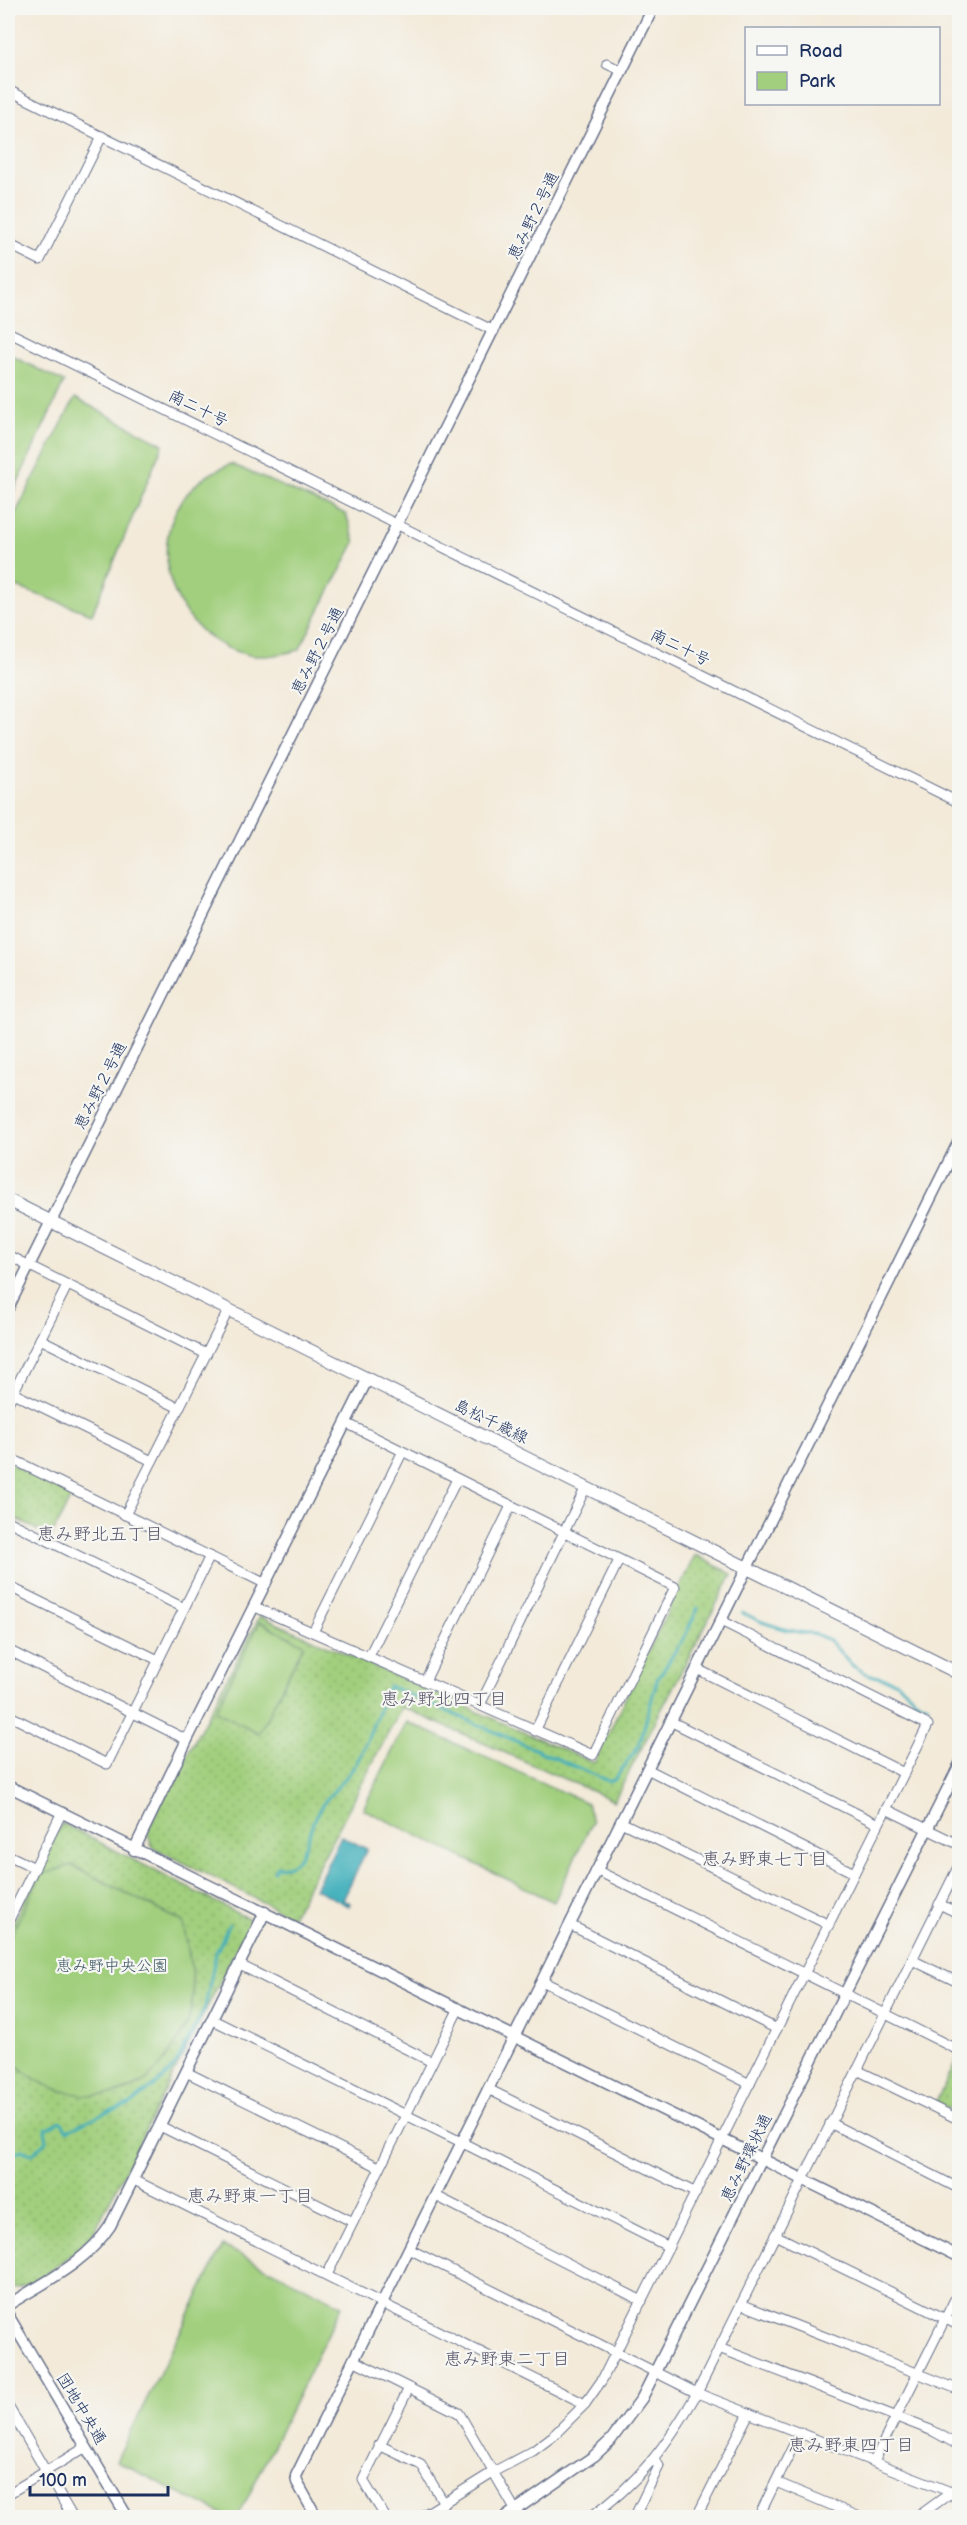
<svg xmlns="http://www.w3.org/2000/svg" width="967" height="2525" viewBox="0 0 967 2525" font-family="'Balsamiq Sans','Klee One',sans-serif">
	<defs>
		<pattern id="green-dots" width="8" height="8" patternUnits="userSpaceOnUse" patternTransform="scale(1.5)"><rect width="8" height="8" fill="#a1cf7d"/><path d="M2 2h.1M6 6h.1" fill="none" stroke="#8ab26e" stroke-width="1.8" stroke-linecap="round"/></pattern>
	</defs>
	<rect width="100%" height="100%" fill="#f6f6f2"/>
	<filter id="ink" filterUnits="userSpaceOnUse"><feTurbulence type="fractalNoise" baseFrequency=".0167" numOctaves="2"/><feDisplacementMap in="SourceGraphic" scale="12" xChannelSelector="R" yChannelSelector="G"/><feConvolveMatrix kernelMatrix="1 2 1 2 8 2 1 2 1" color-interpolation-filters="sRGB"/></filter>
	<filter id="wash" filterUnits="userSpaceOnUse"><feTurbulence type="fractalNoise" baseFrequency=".008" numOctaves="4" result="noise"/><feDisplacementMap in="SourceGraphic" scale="24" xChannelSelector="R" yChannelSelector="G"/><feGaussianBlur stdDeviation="1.35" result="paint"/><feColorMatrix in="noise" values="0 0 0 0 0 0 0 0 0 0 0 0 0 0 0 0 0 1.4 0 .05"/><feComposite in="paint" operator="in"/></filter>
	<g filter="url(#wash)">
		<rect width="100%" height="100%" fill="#f3ead9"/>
		<g fill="url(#green-dots)" stroke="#5e7f6e" stroke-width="1.5">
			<path d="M8 1462 72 1495 51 1537 8 1515Z"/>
			<path d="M695 1555 732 1574 614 1801 402 1707 292 1917 152 1847 147 1831 260 1616 594 1763Z"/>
			<path d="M62 1823 251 1920 94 2232C79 2250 32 2290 9 2289L8 1932Z"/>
			<path d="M957 2059 959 2060V2114L936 2102Z"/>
		</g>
		<g fill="#a1cf7d" stroke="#5e7f6e" stroke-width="1.5">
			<path d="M8 354 64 382 8 503Z"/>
			<path d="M75 398 163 444 92 614 8 584V528Z"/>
			<path d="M231 464 346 514 355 542 299 650C283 654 266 658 249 655 179 641 140 552 187 494 199 479 214 471 231 464Z"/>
			<path d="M260 1622 304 1644 259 1733 215 1711Z"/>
			<path d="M407 1722 587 1803 592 1822 554 1902 363 1809Z"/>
			<path d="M71 1865 183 1922C188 1952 198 1988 189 2018 184 2036 157 2074 141 2083 99 2108 36 2093 8 2055V1941L41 1875Z"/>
			<path d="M223 2246 342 2305 238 2517H228L116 2461Z"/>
		</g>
		<path fill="#3eaeba" stroke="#2c6e8c" stroke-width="1.5" d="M341 1836 367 1849 343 1899 350 1903 349 1906 315 1889Z"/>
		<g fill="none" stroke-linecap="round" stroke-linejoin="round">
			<g stroke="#3eaeba" stroke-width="3">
				<path d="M743 1613 762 1622 787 1630 818 1635 829 1640 853 1666 867 1674 897 1682 914 1698 928 1705"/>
				<path d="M274 1871 277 1866C306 1871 307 1831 317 1813 327 1794 346 1782 357 1762 370 1738 377 1710 389 1686L608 1781 614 1780 639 1746 657 1680 686 1634 698 1608"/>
				<path d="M8 2157 21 2150 32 2154 47 2140 45 2129 61 2121 67 2130 106 2112 130 2105 169 2074 176 2064 205 2008 216 1953 229 1925"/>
			</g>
		</g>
	</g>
	<g filter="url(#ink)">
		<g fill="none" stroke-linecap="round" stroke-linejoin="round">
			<g stroke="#677089" stroke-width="11">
				<g id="minor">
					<path d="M607 64 622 71"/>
					<path d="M8 90 494 331"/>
					<path d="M8 244 40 260 102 136"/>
					<path d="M8 332 960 803"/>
					<path d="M8 1255 206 1354"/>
					<path d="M40 1339 179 1408"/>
					<path d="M13 1393 152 1461"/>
					<path d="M8 1403 67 1286"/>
					<path d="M8 1457 266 1584"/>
					<path d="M125 1515 228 1311"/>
					<path d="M8 1521 184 1608"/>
					<path d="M8 1586 158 1660"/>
					<path d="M255 1607 593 1755 675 1587 346 1423"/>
					<path d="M313 1632 402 1453"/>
					<path d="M8 1650 187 1740"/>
					<path d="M369 1656 457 1479"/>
					<path d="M697 1669 904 1773"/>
					<path d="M425 1681 511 1506"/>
					<path d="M480 1705 586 1487"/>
					<path d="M8 1715 107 1764 210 1556"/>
					<path d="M670 1721 878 1824"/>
					<path d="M535 1731 619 1560"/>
					<path d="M647 1769 854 1873"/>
					<path d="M886 1809 960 1845"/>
					<path d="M621 1822 829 1925"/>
					<path d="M8 1855 35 1868"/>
					<path d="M596 1870 960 2051"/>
					<path d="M939 1904 960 1914"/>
					<path d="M8 1922 62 1812"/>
					<path d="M570 1925 777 2029"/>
					<path d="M912 1960 960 1983"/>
					<path d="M240 1965 432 2062"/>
					<path d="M542 1981 750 2084"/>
					<path d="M213 2020 461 2142 669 2247"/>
					<path d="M857 2070 960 2120"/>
					<path d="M186 2072 379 2167"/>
					<path d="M488 2089 696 2193"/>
					<path d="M830 2123 960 2189"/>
					<path d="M160 2126 353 2222"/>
					<path d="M134 2180 585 2404"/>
					<path d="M436 2196 642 2301"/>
					<path d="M775 2235 960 2326"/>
					<path d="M409 2249 697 2393 951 2492 960 2504"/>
					<path d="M327 2275 459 2008"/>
					<path d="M741 2304 960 2390"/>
					<path d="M719 2348 933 2431 960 2446"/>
					<path d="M353 2360 459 2413 520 2518"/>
					<path d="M8 2406 73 2518"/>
					<path d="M379 2445 421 2465 444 2503"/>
					<path d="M874 2461 960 2289"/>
					<path d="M776 2482 862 2518"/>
					<path d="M8 2494 86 2447"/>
					<path d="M386 2518 363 2480 409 2388"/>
					<path d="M419 2518 493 2472 533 2451 553 2436 585 2404 602 2380 928 1725 721 1621"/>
					<path d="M589 2518C639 2483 667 2445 697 2393L960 1863"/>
					<path d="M634 2518 659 2466 654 2460"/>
					<path d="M696 2518 749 2413"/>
					<path d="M758 2518 800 2432"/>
					<path d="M916 2518 960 2486"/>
				</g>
			</g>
			<g stroke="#677089" stroke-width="13">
				<g id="tertiary">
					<path d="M8 1308 653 8"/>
					<path d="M8 1786 960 2257"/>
					<path d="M134 1850 187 1740 367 1380"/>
					<path d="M8 2305C44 2282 85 2264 110 2226L265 1912"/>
					<path d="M8 2315 128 2518"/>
					<path d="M317 2518 297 2482 296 2476 960 1139"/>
					<path d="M504 2518 594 2456 611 2440 642 2398 960 1764"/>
				</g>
			</g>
			<g stroke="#677089" stroke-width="14">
				<path id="secondary" d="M8 1200 960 1674"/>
			</g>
			<use href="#minor" stroke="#fff" stroke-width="9"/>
			<use href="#tertiary" stroke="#fff" stroke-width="10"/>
			<use href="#secondary" stroke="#fff" stroke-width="12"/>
		</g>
	</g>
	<g text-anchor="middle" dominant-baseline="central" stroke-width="4.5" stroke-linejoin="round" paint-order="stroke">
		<g font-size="16" fill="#1b2f5e" stroke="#f6f6f2">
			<text transform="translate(534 216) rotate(-64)">恵み野２号通</text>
			<text transform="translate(198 409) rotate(26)">南二十号</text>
			<text transform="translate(680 648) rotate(26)">南二十号</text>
			<text transform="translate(318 651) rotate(-63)">恵み野２号通</text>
			<text transform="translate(101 1086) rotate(-63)">恵み野２号通</text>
			<text transform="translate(491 1422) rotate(26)">島松千歳線</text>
			<text transform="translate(747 2158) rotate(-64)">恵み野環状通</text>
			<text transform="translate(81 2409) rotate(59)">団地中央通</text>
		</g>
		<g font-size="16" fill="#3c5766" stroke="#f6f6f2">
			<text x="112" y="1966">恵み野中央公園</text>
		</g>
		<g font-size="18" fill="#59556a" stroke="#f6f6f2">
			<text x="100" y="1534">恵み野北五丁目</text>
			<text x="444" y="1699">恵み野北四丁目</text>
			<text x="765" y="1859">恵み野東七丁目</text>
			<text x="250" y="2196">恵み野東一丁目</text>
			<text x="507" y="2359">恵み野東二丁目</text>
			<text x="851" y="2445">恵み野東四丁目</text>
		</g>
	</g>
	<rect width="967" height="2525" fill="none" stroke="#f6f6f2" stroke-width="30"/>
	<rect x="745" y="27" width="195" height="78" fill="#f6f6f2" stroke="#9ea6b7" stroke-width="1.5"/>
	<rect x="757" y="46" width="30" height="9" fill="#ffffff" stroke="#9ea6b7" stroke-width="1.5"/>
	<text x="799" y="57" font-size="18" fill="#1b2f5e">Road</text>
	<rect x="757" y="72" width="30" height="18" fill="#a1cf7d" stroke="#9ea6b7" stroke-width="1.5"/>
	<text x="799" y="87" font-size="18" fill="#1b2f5e">Park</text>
	<path d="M30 2486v9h138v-9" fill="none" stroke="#1b2f5e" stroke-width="3"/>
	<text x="39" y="2486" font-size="18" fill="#1b2f5e" stroke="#f6f6f2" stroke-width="4.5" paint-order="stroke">100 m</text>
</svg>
